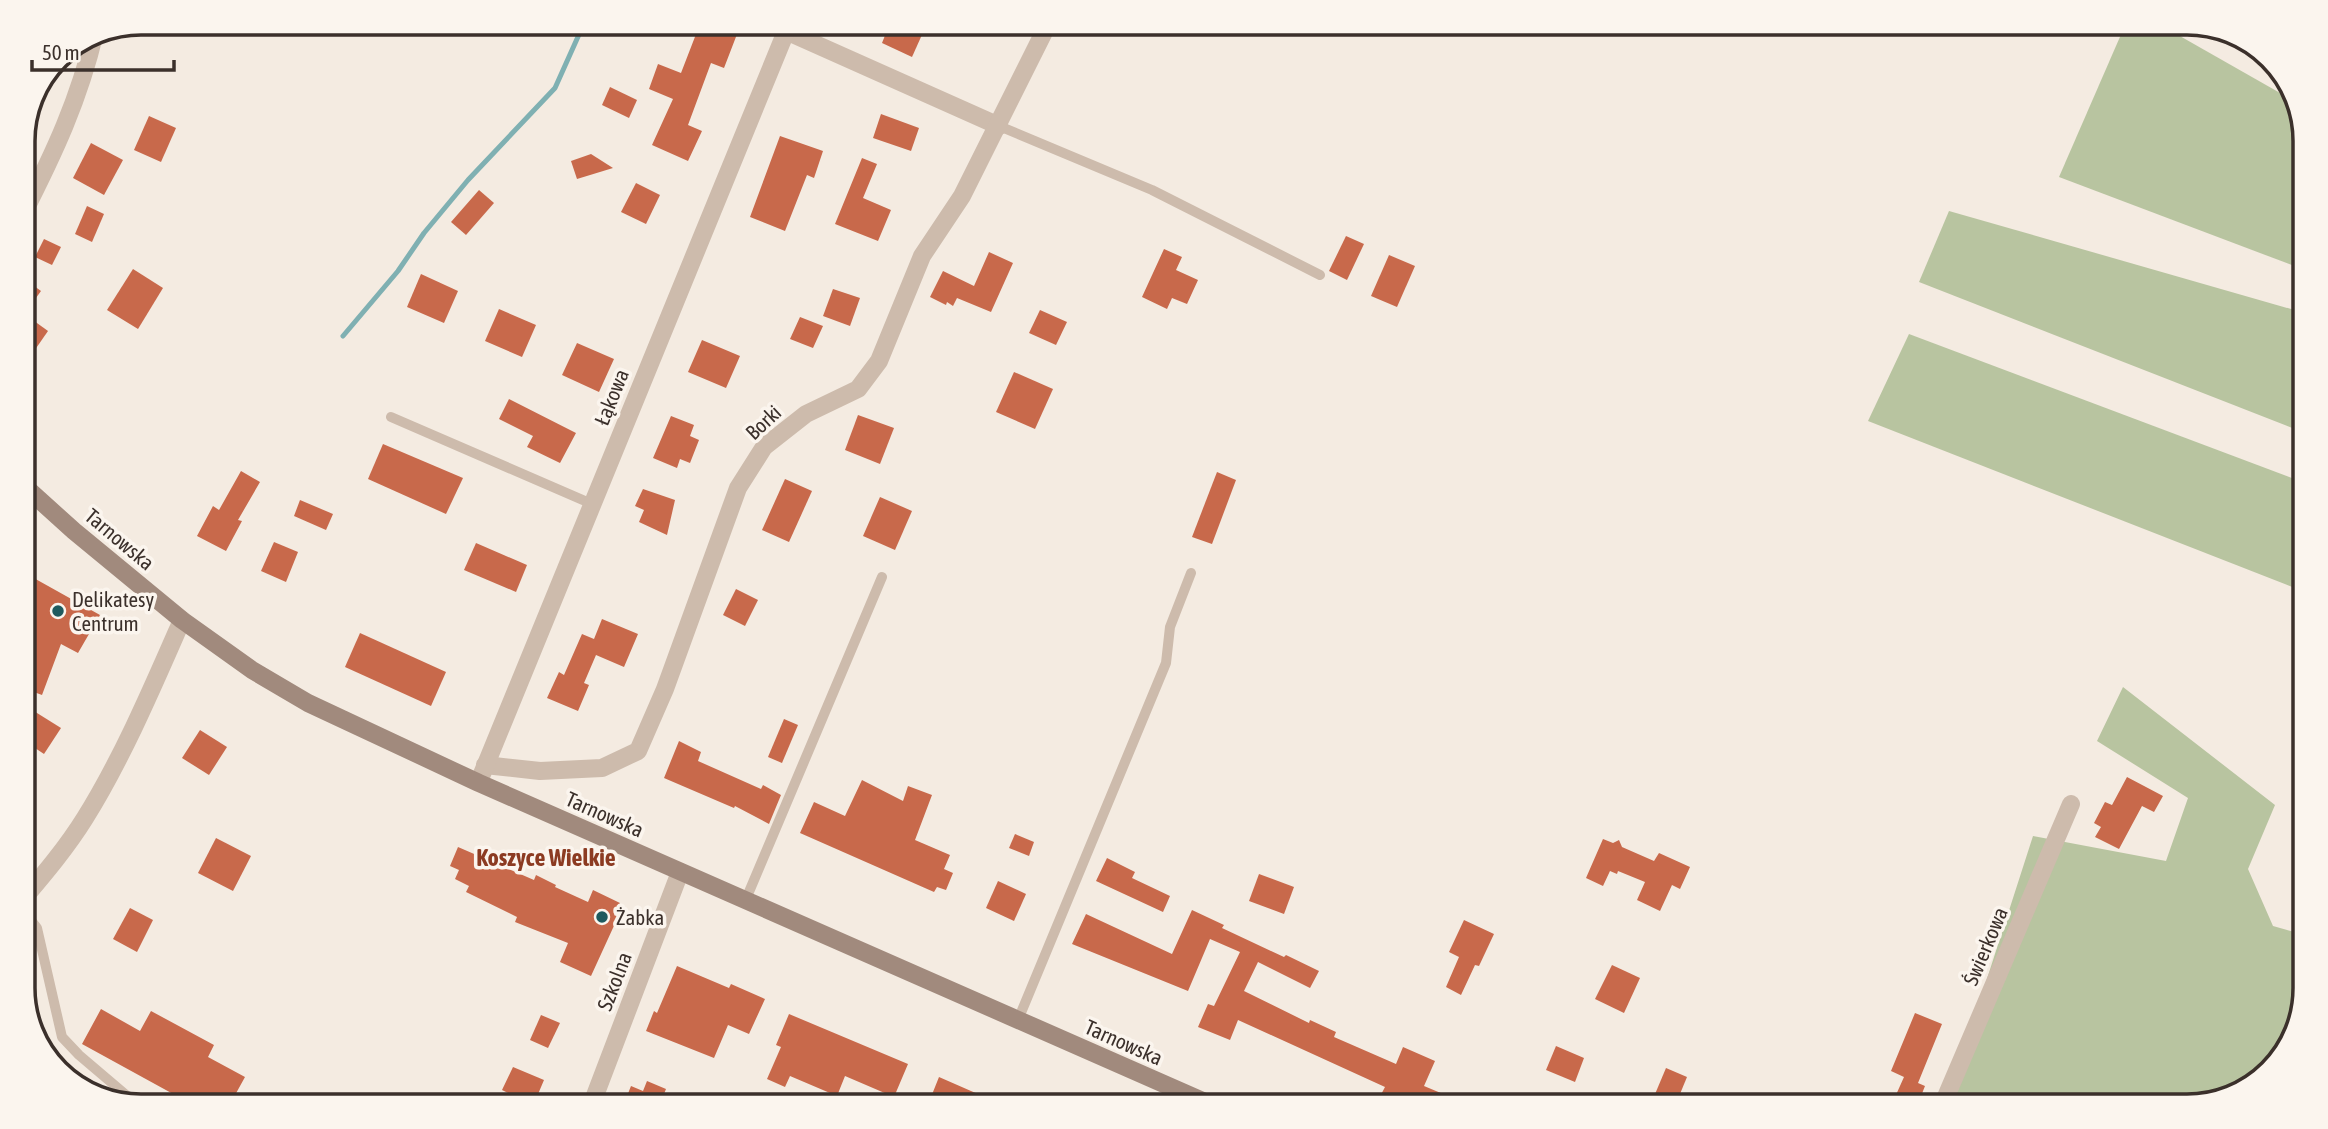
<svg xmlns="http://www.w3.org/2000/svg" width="2328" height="1129" viewBox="0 0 2328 1129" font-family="'Asap Condensed',sans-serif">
	<rect width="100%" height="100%" fill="#f4ebe1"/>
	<g fill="#b8c4a0">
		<path d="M2126 23H2157L2294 101 2305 134V270L2059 177Z"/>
		<path d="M1949 211 2305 313V433L1919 282Z"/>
		<path d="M1909 334 2305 483V592L1868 421Z"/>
		<path d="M2123 687 2275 805 2248 869 2273 926 2305 935V988L2293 1040 2252 1087 2188 1106H1946L2033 836 2166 861 2188 798 2097 741Z"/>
	</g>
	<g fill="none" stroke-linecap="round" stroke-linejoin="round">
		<path stroke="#7fb0b2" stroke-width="5" d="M343 336 398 271 424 233 468 180 555 88 581 30"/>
	</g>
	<g fill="#c8694b">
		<path d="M888 28H925L912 57 882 43Z"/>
		<path d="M698 29H739L724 68 711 63 688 125 702 131 688 161 652 145 673 99 649 89 658 64 681 73Z"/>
		<path d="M610 87 637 100 629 118 602 105Z"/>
		<path d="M881 114 919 128 911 151 873 138Z"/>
		<path d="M149 116 176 128 161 162 134 150Z"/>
		<path d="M780 136 823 151 814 178 807 175 785 231 750 217Z"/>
		<path d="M91 143 123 160 104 195 73 178Z"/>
		<path d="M591 154 613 168 577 179 571 161Z"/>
		<path d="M862 158 877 164 863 198 891 210 878 241 835 224Z"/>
		<path d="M636 183 660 195 646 224 621 212Z"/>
		<path d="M479 190 494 203 466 235 451 222Z"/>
		<path d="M87 206 104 214 92 242 75 234Z"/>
		<path d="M1346 236 1364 244 1347 280 1329 271Z"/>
		<path d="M44 239 61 247 52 265 35 257Z"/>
		<path d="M1164 249 1182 257 1176 270 1198 280 1187 304 1172 298 1167 309 1142 297Z"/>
		<path d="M989 252 1013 263 991 312 957 298 953 306 947 302 946 305 930 297 943 271 974 286Z"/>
		<path d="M1389 255 1415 266 1397 307 1371 296Z"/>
		<path d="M133 269 163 288 138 329 107 310Z"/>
		<path d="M421 274 458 291 444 323 407 307Z"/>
		<path d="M23 278 41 291 23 316Z"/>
		<path d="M833 289 860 298 850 326 823 316Z"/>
		<path d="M499 309 536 325 522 357 485 341Z"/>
		<path d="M1040 310 1067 322 1056 345 1029 333Z"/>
		<path d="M800 317 823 326 813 348 790 339Z"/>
		<path d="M30 318 48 331 23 367V327Z"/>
		<path d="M702 340 740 356 726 388 688 372Z"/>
		<path d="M577 343 614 359 599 392 562 375Z"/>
		<path d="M1014 372 1053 389 1035 429 996 412Z"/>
		<path d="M509 399 576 433 560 463 527 447 533 436 499 419Z"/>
		<path d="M858 415 894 428 880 464 845 450Z"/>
		<path d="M671 416 694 425 690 436 699 440 690 463 680 459 677 468 653 458Z"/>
		<path d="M383 444 463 478 446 514 368 479Z"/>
		<path d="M241 471 260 482 238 520 242 521 226 551 197 536 213 506 219 510Z"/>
		<path d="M1217 472 1236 480 1212 544 1192 537Z"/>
		<path d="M785 479 812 491 789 542 762 530Z"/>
		<path d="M643 489 675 500 667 535 639 522 644 510 635 506Z"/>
		<path d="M880 497 912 511 895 550 863 536Z"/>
		<path d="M300 500 333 514 326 530 294 516Z"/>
		<path d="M274 542 298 552 286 582 261 571Z"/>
		<path d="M476 543 527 565 516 592 464 570Z"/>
		<path d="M23 572 100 615 78 653 61 644 42 695 23 688V653L32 627 23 622Z"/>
		<path d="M736 589 758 600 745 626 723 615Z"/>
		<path d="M602 619 638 634 624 667 596 655 584 683 589 685 578 711 547 698 559 672 564 675 582 634 594 639Z"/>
		<path d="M360 633 446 672 431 706 345 667Z"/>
		<path d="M29 708 61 728 44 754 23 740V717Z"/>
		<path d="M784 719 798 725 782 763 768 757Z"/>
		<path d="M200 730 227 747 209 775 182 758Z"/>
		<path d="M679 741 701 752 698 761 761 789 763 785 781 795 769 824 735 806 734 808 664 778Z"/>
		<path d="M2127 777 2163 796 2154 812 2142 806 2119 849 2095 837 2101 827 2094 823 2105 802 2112 805Z"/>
		<path d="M862 780 903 801 908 786 932 795 915 840 950 855 944 869 953 873 946 890 937 887 934 892 800 833 814 802 845 816Z"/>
		<path d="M1015 834 1034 842 1029 856 1009 848Z"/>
		<path d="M216 838 251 856 233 891 198 873Z"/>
		<path d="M1603 839 1613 843 1619 840 1622 847 1654 861 1659 853 1690 867 1680 889 1672 885 1660 911 1637 900 1645 882 1618 871 1617 874 1610 871 1603 886 1586 878Z"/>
		<path d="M458 847 534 880 536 875 556 885 555 887 588 902 593 890 620 903 614 915 618 917 591 976 560 962 568 943 515 922 517 917 466 892 469 886 455 879 459 870 450 866Z"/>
		<path d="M1107 858 1135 872 1132 878 1170 896 1163 912 1096 881Z"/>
		<path d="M1259 874 1294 887 1284 914 1249 901Z"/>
		<path d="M998 881 1026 894 1014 921 986 908Z"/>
		<path d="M130 908 153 920 137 952 113 939Z"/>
		<path d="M1192 910 1224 925 1222 928 1284 957 1286 955 1319 971 1310 988 1258 962 1244 991 1309 1023 1310 1020 1336 1032 1334 1037 1396 1064 1403 1047 1435 1061 1424 1086 1472 1106H1375L1385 1087 1238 1020 1230 1040 1198 1027 1208 1004 1214 1006 1240 952 1210 939 1188 991 1072 944 1086 914 1172 954Z"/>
		<path d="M1464 920 1494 934 1479 966 1475 965 1461 995 1446 987 1459 957 1449 952Z"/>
		<path d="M1612 965 1640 978 1624 1013 1595 999Z"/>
		<path d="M677 966 729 988 731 984 765 999 749 1034 728 1025 714 1058 646 1031 654 1011 657 1013Z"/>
		<path d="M101 1009 140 1031 151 1011 214 1045 208 1057 245 1077 229 1106H195L82 1044Z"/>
		<path d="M1915 1013 1942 1024 1918 1083 1925 1086 1917 1106H1891L1904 1077 1891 1071Z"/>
		<path d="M789 1014 908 1064 894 1097 845 1076 837 1096 790 1076 785 1087 767 1079 781 1047 776 1045Z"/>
		<path d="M541 1015 560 1023 548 1048 530 1040Z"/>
		<path d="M1556 1046 1584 1058 1575 1082 1546 1070Z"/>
		<path d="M513 1067 544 1080 533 1106H517L507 1102 510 1094 502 1090Z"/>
		<path d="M1666 1068 1687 1077 1675 1106H1650Z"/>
		<path d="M939 1077 971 1091 1006 1106H952L931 1097Z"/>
		<path d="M647 1081 666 1089 662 1099 678 1106H623L631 1086 643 1091Z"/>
	</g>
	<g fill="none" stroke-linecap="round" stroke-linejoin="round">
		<g stroke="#cdbbac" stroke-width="10">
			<path d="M999 126 1152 190 1320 275"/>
			<path d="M391 417 592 504"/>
			<path d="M746 899 882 577"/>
			<path d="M23 910 37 928 62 1037 79 1055 139 1106"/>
			<path d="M1018 1020 1166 663 1170 627 1191 573"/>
		</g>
		<g stroke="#cdbbac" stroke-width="18">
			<path d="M786 31 999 126"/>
			<path d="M23 214C54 153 79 100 95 32"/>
			<path d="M485 765 540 771 602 768 638 751 665 689 738 488 764 447 806 414 858 389 879 361 922 256 962 196 1046 28"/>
			<path d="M482 774 787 29"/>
			<path d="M23 899C45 873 67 847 85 818 122 759 154 684 182 620"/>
			<path d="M591 1106 680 872"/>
			<path d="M1942 1106 2071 804"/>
		</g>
		<path stroke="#a18a7d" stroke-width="18" d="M23 485 74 531 182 620 252 670 308 703 479 783 1214 1106"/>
	</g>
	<g fill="#1f5a5e" stroke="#fbf5ee" stroke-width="2.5">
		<circle cx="58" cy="611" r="7"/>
		<circle cx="602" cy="917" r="7"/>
	</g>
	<g text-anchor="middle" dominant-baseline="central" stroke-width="7" stroke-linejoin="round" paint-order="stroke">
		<g font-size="21" fill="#3b302b" stroke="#fbf5ee">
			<text transform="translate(611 397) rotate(-68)">Łąkowa</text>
			<text transform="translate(763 422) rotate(-43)">Borki</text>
			<text transform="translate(120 539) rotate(40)">Tarnowska</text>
			<text transform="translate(605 814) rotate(24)">Tarnowska</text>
			<text transform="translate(1985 946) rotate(-67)">Świerkowa</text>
			<text transform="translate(614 981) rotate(-69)">Szkolna</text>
			<text transform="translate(1124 1042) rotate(24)">Tarnowska</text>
		</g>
		<g font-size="21" fill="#3b302b" stroke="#fbf5ee" text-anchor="start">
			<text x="72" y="599">Delikatesy<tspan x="72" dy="24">Centrum</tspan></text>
			<text x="616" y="917">Żabka</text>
		</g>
		<g font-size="24" font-weight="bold" fill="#8c3b22" stroke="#fbf5ee">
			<text x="546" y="857">Koszyce Wielkie</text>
		</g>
	</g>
	<path d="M0 0H2328V1129H0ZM141 35H2187A106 106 0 0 1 2293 141V988A106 106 0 0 1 2187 1094H141A106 106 0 0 1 35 988V141A106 106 0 0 1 141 35Z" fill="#fbf5ee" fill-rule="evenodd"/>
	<path fill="none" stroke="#3b302b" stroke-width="3.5" d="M141 35H2187A106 106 0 0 1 2293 141V988A106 106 0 0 1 2187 1094H141A106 106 0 0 1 35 988V141A106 106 0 0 1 141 35Z"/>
	<path d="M32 60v10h142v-10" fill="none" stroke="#3b302b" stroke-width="3.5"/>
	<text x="42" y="60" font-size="21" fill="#3b302b" stroke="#fbf5ee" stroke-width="5" paint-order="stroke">50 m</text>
</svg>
